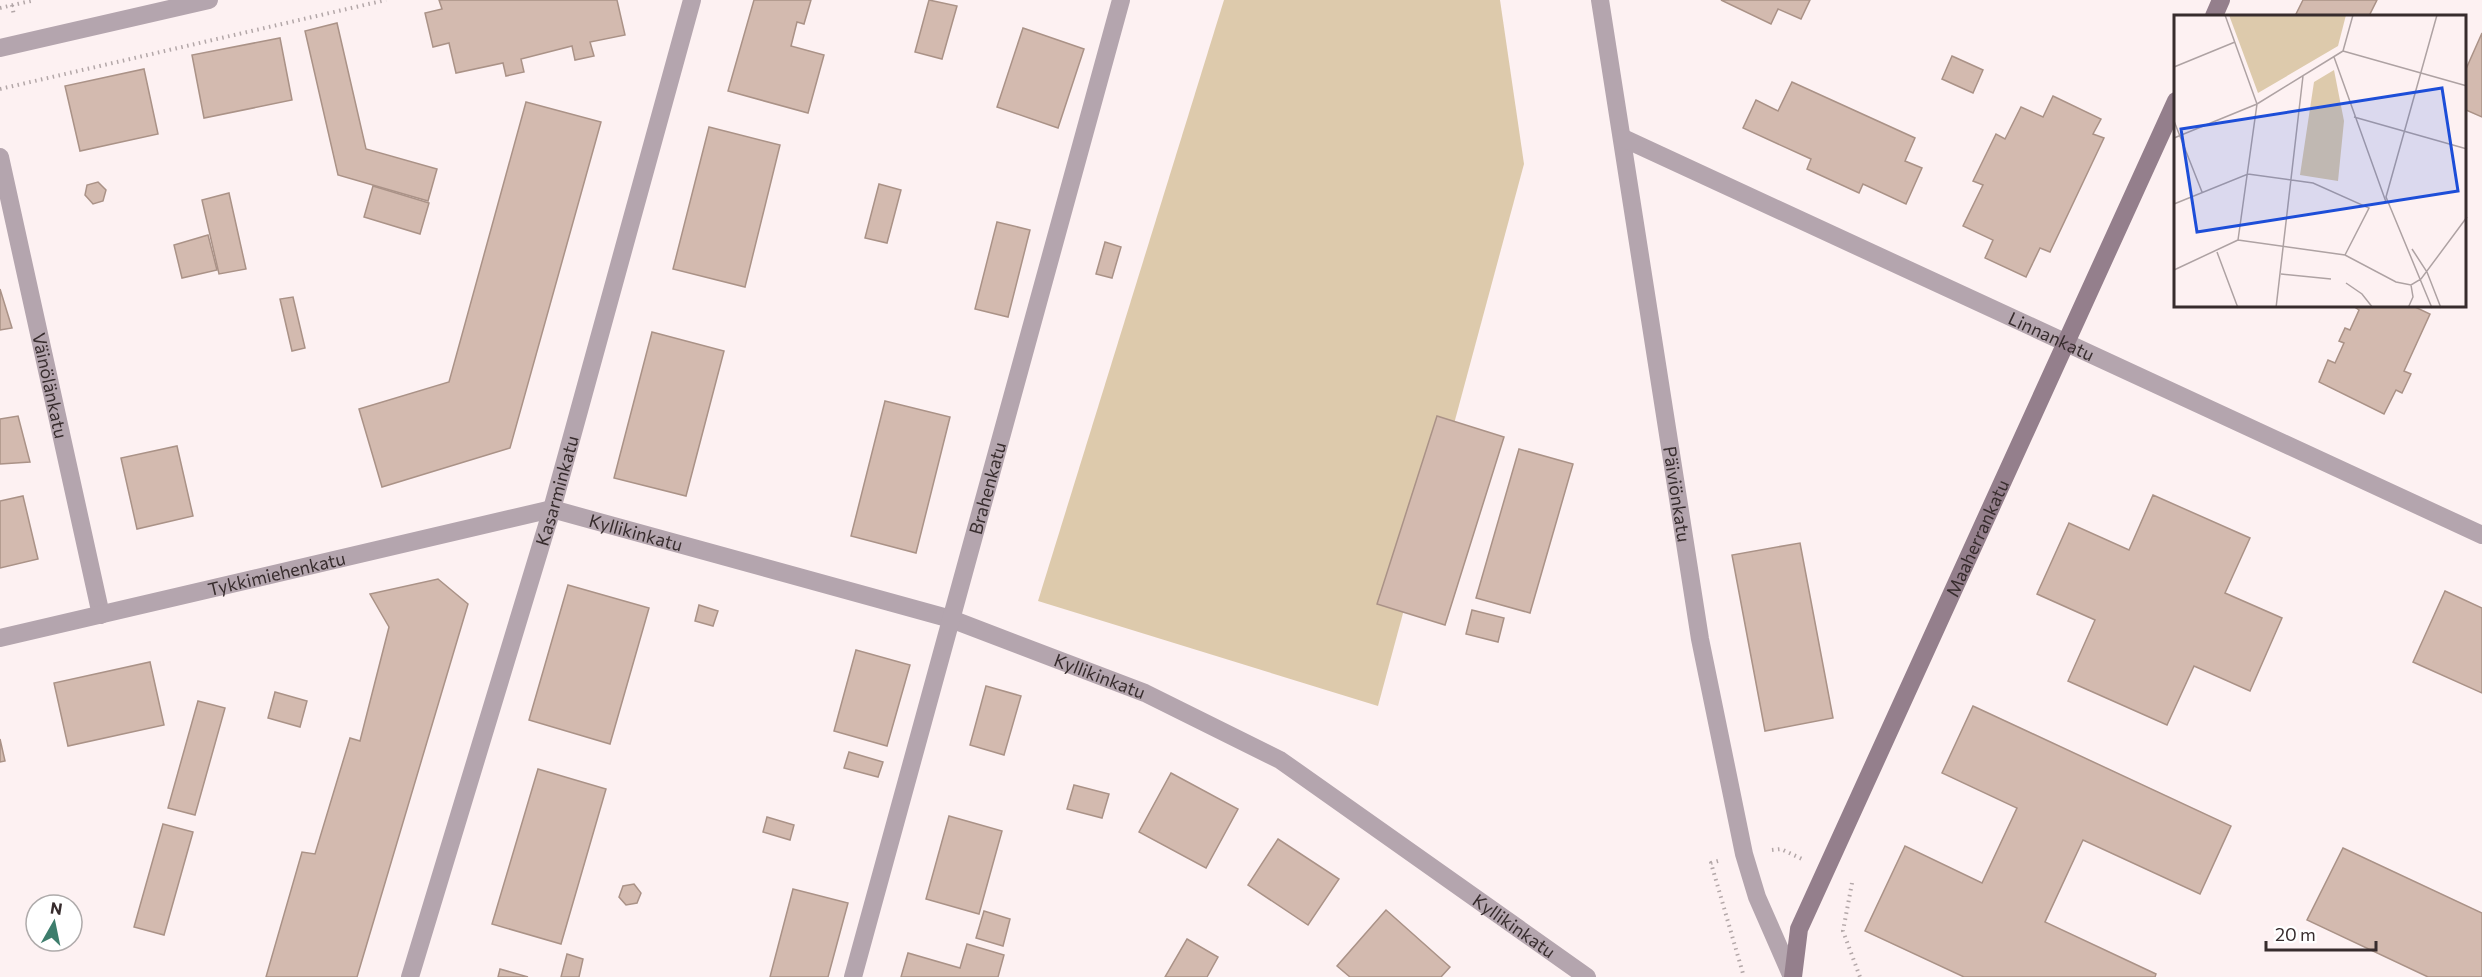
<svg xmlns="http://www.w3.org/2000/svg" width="2482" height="977" viewBox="0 0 2482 977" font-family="Commissioner,sans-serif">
	<rect width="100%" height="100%" fill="#fdf1f2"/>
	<path fill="#ddcaac" d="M1224 0H1500L1524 164 1378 706 1038 601Z"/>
	<g fill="#d3baaf" stroke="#aa9287" stroke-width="1.5">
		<path d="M439 0H617L625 35 590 42 594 56 575 60 572 46 521 59 524 72 506 76 503 63 456 73 449 43 433 47 425 13 442 9Z"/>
		<path d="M754 0H811L804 24 797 22 791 46 824 55 808 113 728 91Z"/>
		<path d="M929 0 957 6 942 59 915 52Z"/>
		<path d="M1721 0H1810L1801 19 1778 9 1771 24Z"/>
		<path d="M2303 0H2377L2369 16H2295Z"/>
		<path d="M337 23 366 149 437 169 428 201 338 175 305 31Z"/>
		<path d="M1023 28 1084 49 1058 128 997 107Z"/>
		<path d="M2482 33V117L2466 110V69Z"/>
		<path d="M280 38 292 100 204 118 192 55Z"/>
		<path d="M1952 56 1983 70 1973 93 1942 79Z"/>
		<path d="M144 69 158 134 80 151 65 86Z"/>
		<path d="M1792 82 1915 138 1905 161 1922 168 1906 204 1863 184 1859 193 1807 169 1811 159 1743 128 1756 100 1778 111Z"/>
		<path d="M2053 96 2101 119 2093 134 2104 138 2050 252 2040 248 2026 277 1985 258 1993 240 1963 226 1983 185 1973 181 1996 134 2005 139 2021 107 2043 117Z"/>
		<path d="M526 102 601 122 510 448 382 487 359 409 449 382Z"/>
		<path d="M709 127 780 145 745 287 673 269Z"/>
		<path d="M98 182 106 190 103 201 93 204 85 195 87 185Z"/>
		<path d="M879 184 901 190 887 243 865 238Z"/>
		<path d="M373 186 429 203 420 234 364 217Z"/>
		<path d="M229 193 246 269 219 274 202 200Z"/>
		<path d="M997 222 1030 230 1008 317 975 309Z"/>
		<path d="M208 235 217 270 182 278 174 245Z"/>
		<path d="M1105 242 1121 247 1112 278 1096 274Z"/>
		<path d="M0 289 12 328 0 330Z"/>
		<path d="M293 297 305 348 292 351 280 299Z"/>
		<path d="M2353 306H2413L2430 314 2404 371 2411 374 2402 393 2396 390 2384 414 2319 382 2328 360 2335 363 2344 343 2339 341 2345 328 2350 330 2359 310Z"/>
		<path d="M652 332 724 351 686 496 614 478Z"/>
		<path d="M885 401 950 417 916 553 851 536Z"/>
		<path d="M18 416 30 462 0 464V419Z"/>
		<path d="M1437 416 1504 437 1445 625 1377 604Z"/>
		<path d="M177 446 193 516 137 529 121 458Z"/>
		<path d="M1519 449 1573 464 1530 613 1476 598Z"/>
		<path d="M2153 495 2250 538 2225 593 2282 618 2250 691 2194 666 2167 725 2068 681 2095 620 2037 594 2069 523 2129 550Z"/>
		<path d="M23 496 38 559 0 568V501Z"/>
		<path d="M1800 543 1833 718 1765 731 1732 555Z"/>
		<path d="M438 579 468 604 357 977H266L302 852 315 854 350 738 360 741 389 627 370 594Z"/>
		<path d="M568 585 649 608 610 744 529 720Z"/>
		<path d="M2445 591 2482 608V693L2413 662Z"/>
		<path d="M699 605 718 611 713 626 695 621Z"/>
		<path d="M1472 610 1504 618 1498 642 1466 634Z"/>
		<path d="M856 650 910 665 887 746 834 731Z"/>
		<path d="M150 662 164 725 68 746 54 683Z"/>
		<path d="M986 686 1021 696 1004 755 970 745Z"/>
		<path d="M275 692 307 701 300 727 268 718Z"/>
		<path d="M198 701 225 708 195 815 168 808Z"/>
		<path d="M1973 706 2231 826 2200 894 2083 840 2045 922 2156 974 2155 977H1964L1865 931 1905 846 1982 883 2017 808 1942 773Z"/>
		<path d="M0 739 5 761 0 762Z"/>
		<path d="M849 752 883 762 878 777 844 768Z"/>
		<path d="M538 769 606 789 561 944 492 924Z"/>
		<path d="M1171 773 1238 809 1206 868 1139 832Z"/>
		<path d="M1074 785 1109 794 1102 818 1067 809Z"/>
		<path d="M949 816 1002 831 979 914 926 899Z"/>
		<path d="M767 817 794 825 790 840 763 832Z"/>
		<path d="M163 824 193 832 164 935 134 927Z"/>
		<path d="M1278 839 1339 879 1308 925 1248 885Z"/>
		<path d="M2343 848 2482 913V977H2428L2307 920Z"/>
		<path d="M634 884 641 893 637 903 626 905 619 897 623 886Z"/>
		<path d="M793 889 848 903 828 977H770Z"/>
		<path d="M1386 910 1450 967 1441 977H1350L1337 966Z"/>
		<path d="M984 911 1010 919 1003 946 976 938Z"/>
		<path d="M1187 939 1218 957 1207 977H1165Z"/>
		<path d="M967 944 1004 955 998 977H901L908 953 960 968Z"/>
		<path d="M567 954 583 959 579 977H561Z"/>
		<path d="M500 969 528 977H498Z"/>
	</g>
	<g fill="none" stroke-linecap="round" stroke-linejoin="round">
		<g stroke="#b3a7a8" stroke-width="4" stroke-dasharray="1.5 4.5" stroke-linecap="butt">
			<path d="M12 5 14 16"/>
			<path d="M0 8 35 0"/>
			<path d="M0 89 386 0"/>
			<path d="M1772 850 1781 849 1802 859"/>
			<path d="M1718 861 1711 863 1744 977"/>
			<path d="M1852 883 1843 931 1860 977"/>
		</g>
		<g stroke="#b4a5ae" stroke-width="18">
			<path id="s1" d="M1600 0 1700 639 1744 854 1757 897 1792 977"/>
			<path d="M0 48 209 0"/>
			<path id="s2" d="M1623 138 2482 535"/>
			<path id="s3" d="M0 157 101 615"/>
			<path id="s4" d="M0 638 552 509 951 619 1145 693 1280 760 1587 977"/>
			<path id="s5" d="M410 977 552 509 692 0"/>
			<path id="s6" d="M853 977 1121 0"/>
		</g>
		<g stroke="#947f8c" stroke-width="18">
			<path d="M2214 16 2221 0"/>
			<path id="s7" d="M1793 977 1799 929 2176 101"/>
		</g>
	</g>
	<g text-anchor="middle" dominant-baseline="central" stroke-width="4.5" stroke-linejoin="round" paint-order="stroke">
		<g font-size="18" fill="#372c2d" stroke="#fff">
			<text stroke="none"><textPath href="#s2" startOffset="472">Linnankatu</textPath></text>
			<text stroke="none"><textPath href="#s3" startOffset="234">Väinölänkatu</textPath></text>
			<text stroke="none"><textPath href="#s6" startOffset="507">Brahenkatu</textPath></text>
			<text stroke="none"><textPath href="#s5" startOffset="508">Kasarminkatu</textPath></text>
			<text stroke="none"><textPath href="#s1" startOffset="500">Päiviönkatu</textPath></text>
			<text stroke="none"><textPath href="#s4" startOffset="654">Kyllikinkatu</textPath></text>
			<text stroke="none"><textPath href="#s7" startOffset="478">Maaherrankatu</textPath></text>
			<text stroke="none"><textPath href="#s4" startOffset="284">Tykkimiehenkatu</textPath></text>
			<text stroke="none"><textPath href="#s4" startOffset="1140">Kyllikinkatu</textPath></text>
			<text stroke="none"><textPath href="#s4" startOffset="1626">Kyllikinkatu</textPath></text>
		</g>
	</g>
	<g transform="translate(2174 15)">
		<rect width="292" height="292" fill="#fdf1f2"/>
		<path d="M55 0H172L164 31 84 78ZM160 55 170 106 164 166 126 160 140 67Z" fill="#ddcaac"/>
		<path fill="none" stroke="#aea2a3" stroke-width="1.5" d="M51 0 83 89 64 225M169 36 293 71M169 36 179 0M160 42 212 187M0 52 61 27M180 102 293 134M0 106 28 177M0 123 83 89 169 36M0 189 74 159 139 168 195 193 171 240M64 225 171 240 222 267 237 270 247 264 293 202M238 234 253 257 267 293M43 237 64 293M0 255 64 225M107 259 157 264M172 268 188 279 199 293M102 293 129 61M234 293 239 282 237 270M258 293 212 182 263 0"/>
		<path fill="#1d4ed8" fill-opacity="0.15" stroke="#1d4ed8" stroke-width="3" d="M268 73 284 176 23 217 7 114Z"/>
		<rect width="292" height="292" fill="none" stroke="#372c2d" stroke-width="3"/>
	</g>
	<g transform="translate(54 923) rotate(9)"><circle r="28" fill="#ffffff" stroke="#afabab" stroke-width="1.5"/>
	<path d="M0-4.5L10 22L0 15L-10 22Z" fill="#3d7d6c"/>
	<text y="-9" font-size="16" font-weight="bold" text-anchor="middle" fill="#372c2d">N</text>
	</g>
	<path d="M2266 941v9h110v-9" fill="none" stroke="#372c2d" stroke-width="3"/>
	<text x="2275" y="941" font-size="18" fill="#372c2d" stroke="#ffffff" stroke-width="4.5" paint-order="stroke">20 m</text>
</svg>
